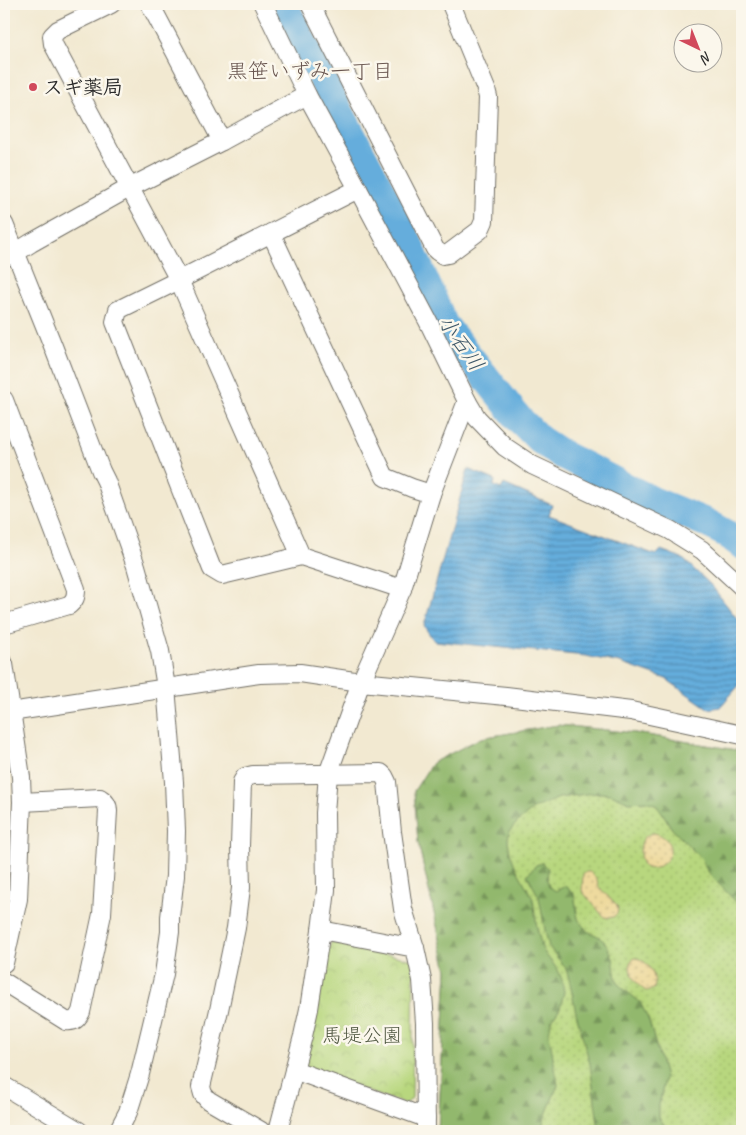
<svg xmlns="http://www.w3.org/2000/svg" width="746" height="1135" viewBox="0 0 746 1135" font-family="Caveat,'Klee One',sans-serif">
	<defs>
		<pattern id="grass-dots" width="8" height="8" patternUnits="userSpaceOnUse" patternTransform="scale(1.25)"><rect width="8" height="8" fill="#b8d77e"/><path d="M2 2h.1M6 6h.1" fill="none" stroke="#9eb96d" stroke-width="1.8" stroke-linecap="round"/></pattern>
		<pattern id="forest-firs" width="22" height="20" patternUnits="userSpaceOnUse" patternTransform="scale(1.25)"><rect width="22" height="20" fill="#92b86d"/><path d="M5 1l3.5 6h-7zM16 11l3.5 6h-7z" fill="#77965a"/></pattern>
		<pattern id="sand-dots" width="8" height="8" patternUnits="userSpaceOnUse" patternTransform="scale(1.25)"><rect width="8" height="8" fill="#eeda9e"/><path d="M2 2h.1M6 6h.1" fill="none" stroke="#cb8" stroke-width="1.8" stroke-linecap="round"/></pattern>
		<pattern id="park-crowns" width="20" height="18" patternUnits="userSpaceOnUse" patternTransform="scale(1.25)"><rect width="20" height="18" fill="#b8d77e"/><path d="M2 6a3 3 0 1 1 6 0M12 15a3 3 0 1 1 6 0" fill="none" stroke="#9eb96d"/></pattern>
		<pattern id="water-rules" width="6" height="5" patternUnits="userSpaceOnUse" patternTransform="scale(1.25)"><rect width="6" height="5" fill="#65addc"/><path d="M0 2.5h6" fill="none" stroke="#538db3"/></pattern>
	</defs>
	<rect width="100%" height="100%" fill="#fbf7ec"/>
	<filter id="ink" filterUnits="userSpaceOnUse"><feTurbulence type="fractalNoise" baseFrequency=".02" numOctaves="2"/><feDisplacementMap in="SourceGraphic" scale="10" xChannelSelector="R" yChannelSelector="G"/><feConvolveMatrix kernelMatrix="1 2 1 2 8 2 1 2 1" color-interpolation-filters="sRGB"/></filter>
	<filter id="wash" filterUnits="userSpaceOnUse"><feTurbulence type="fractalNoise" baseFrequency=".0096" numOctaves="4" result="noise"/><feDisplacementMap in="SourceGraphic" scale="20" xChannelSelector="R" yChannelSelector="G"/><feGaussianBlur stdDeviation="1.12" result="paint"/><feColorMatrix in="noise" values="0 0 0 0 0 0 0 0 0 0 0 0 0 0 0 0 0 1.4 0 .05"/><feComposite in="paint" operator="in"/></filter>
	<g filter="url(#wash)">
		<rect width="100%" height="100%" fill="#f2e9d1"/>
		<path fill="url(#grass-dots)" stroke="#728154" d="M558 725 635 733 742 751V1131H438L447 970 418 842 414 791 432 763 481 738Z"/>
		<g fill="url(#forest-firs)" stroke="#5e724c">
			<path d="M558 725 635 733 742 751V908L712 877 705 867 702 859 672 829 662 812 655 804 645 801 629 802 611 794 600 793 586 794 559 798 533 809 521 819 513 827 509 833 508 840 510 853 516 868 533 899 537 928 542 948 546 955 558 970 562 980 564 992 560 1008 551 1021 549 1034 558 1085 545 1117 541 1131H438L447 970 418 842 414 791 432 763 481 738Z"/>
			<path d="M542 863 548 869 547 879 549 887 556 891 565 886 574 894 578 919 587 931 600 937 607 945 613 958 616 979 620 986 640 1002 649 1021 665 1077 659 1105V1118L669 1131H599L590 1064 576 1013 569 978 565 967 549 947 545 930 539 897 527 875 536 865Z"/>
		</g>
		<g fill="url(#sand-dots)" stroke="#8c8264">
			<path d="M652 833C664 833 675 846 668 858 664 865 652 872 645 867 638 861 639 842 645 837 645 836 652 833 652 833Z"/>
			<path d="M586 872H590L596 878 599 887 617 906 618 909 617 914 613 917 609 918 604 917 582 891 583 874Z"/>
			<path d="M635 958C648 959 658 978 654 989L646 991C635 984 629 974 630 962Z"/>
		</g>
		<path fill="url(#park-crowns)" stroke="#728154" d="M331 942 414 960 412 1098 406 1104 301 1070Z"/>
		<path fill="url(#water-rules)" stroke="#486c84" d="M468 469 495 480 494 486 501 489 504 484 552 505 549 515 656 555 661 550 682 558 711 585 742 625V682L720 707 709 709 666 679 620 663 586 656 434 641 424 626Z"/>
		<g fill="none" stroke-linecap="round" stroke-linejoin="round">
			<path stroke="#65addc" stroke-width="29" d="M283 4 322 79 406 238 444 325 518 418 540 440 563 455 653 501 707 523 727 534 742 545"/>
		</g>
	</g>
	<g filter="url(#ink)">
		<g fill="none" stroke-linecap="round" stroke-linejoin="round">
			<g stroke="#716e65" stroke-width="20">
				<g id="minor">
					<path d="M111 4 58 30 52 36 53 44 179 280 301 556"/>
					<path d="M150 4 222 141"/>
					<path d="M263 4 307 95 358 189 428 321 467 401 477 418 505 447 532 465 670 530 702 550 742 587"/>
					<path d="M310 4 435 249 437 251 443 255 448 254 480 230 484 221 488 97 486 89 451 4"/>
					<path d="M358 189 179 280 118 310 115 322 212 569 222 575 301 556 402 589"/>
					<path d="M4 224 53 346 101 471 106 481 136 566 160 651 166 687 174 782 176 831 175 876 170 917V932L164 974 140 1074 128 1112 118 1131"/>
					<path d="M271 233 385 477 412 488 431 494"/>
					<path d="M5 257 15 253 31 243 129 188 222 141 307 95"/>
					<path d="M4 400 76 589C76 597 75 600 69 605L4 624"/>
					<path d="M4 664 21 777 22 802 18 899 4 963"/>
					<path d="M4 713 259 674 300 673 361 682 506 696 631 711 742 735"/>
					<path d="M321 930 415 948"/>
					<path d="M4 982 66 1021C75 1022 77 1019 81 1012L102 914 108 811C108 805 105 801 100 798L22 802"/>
					<path d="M294 1070 426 1118"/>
					<path d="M4 1086 79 1131"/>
					<path d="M261 1131 208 1100 203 1094 201 1087 219 1010 236 928 241 888 240 846 242 782 245 777 253 775 381 773 384 776 387 782 392 832 403 909 415 948 422 980 425 1023 426 1131"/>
					<path d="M278 1131 303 1036 309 1009 321 930 326 890 325 813 328 774 361 682 402 589 431 494 467 401"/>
				</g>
			</g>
			<use href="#minor" stroke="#fff" stroke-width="18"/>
		</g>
	</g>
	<circle fill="#d1495b" stroke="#fbf7ec" stroke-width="2" cx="33" cy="87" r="5"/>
	<g text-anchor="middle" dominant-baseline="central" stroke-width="5" stroke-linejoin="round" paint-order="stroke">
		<g font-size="20" font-weight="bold" fill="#2b2b2b" stroke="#fbf7ec" text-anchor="start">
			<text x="43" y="87">スギ薬局</text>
		</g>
		<g font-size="20" fill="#4e5640" stroke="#fbf7ec">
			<text x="362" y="1035">馬堤公園</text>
		</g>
		<g font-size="21" fill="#695650" stroke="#fbf7ec">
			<text x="310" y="71">黒笹いずみ一丁目</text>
		</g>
		<g font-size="21" font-style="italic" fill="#3f5869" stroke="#fbf7ec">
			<text transform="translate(461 343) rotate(55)">小石川</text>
		</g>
	</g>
	<rect width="746" height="1135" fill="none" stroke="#fbf7ec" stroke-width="20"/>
	<g transform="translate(698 48) rotate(137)"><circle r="24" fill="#fbf7ec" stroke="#a8a59f"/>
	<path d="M0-4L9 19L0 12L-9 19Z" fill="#d1495b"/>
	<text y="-8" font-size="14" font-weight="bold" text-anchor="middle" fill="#2b2b2b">N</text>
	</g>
</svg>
